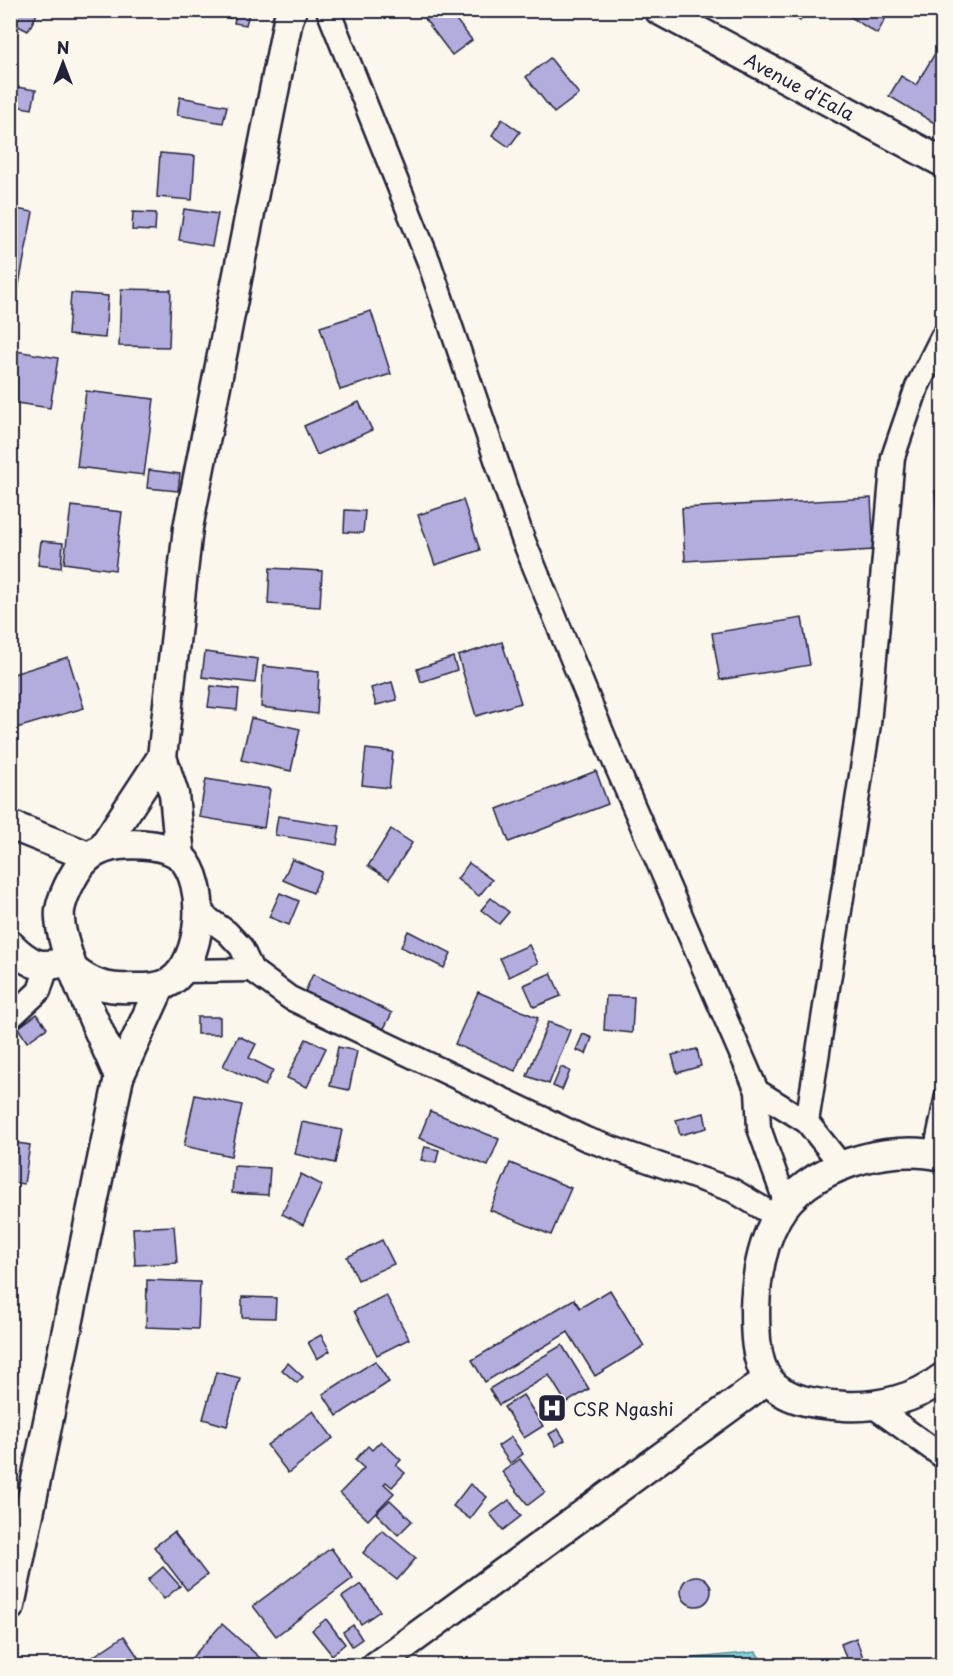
<svg xmlns="http://www.w3.org/2000/svg" width="953" height="1676" viewBox="0 0 953 1676" font-family="'Playpen Sans',sans-serif">
	<rect width="100%" height="100%" fill="#fbf7ec"/>
	<filter id="ink" filterUnits="userSpaceOnUse"><feTurbulence type="fractalNoise" baseFrequency=".0167" numOctaves="2"/><feDisplacementMap in="SourceGraphic" scale="12" xChannelSelector="R" yChannelSelector="G"/><feConvolveMatrix kernelMatrix="1 2 1 2 8 2 1 2 1" color-interpolation-filters="sRGB"/></filter>
	<g filter="url(#ink)">
		<path fill="#80d2d6" stroke="#5a8c98" stroke-width="1.5" d="M756 1652 764 1665H639V1658H644L645 1663Z"/>
		<g fill="#b3adde" stroke="#22223b" stroke-width="1.5">
			<path d="M10 10H39L28 31 10 22Z"/>
			<path d="M214 10H233L231 18 213 14Z"/>
			<path d="M237 10 249 13 246 25 234 23Z"/>
			<path d="M418 10H461L453 16 472 40 452 55Z"/>
			<path d="M785 10H806L800 21Z"/>
			<path d="M840 10H890L877 34Z"/>
			<path d="M940 45 942 113 936 124 889 96 901 76 916 85Z"/>
			<path d="M550 58 579 94 554 113 526 77Z"/>
			<path d="M10 86 36 90 32 109 10 105Z"/>
			<path d="M180 97 227 106 223 123 177 115Z"/>
			<path d="M502 119 520 132 509 147 492 135Z"/>
			<path d="M160 153 195 156 192 200 157 197Z"/>
			<path d="M10 208 33 212 10 331Z"/>
			<path d="M184 209 218 214 212 246 179 240Z"/>
			<path d="M133 212 156 213 155 231 132 230Z"/>
			<path d="M121 289 171 290 169 347 119 346Z"/>
			<path d="M71 293 108 296 105 338 68 335Z"/>
			<path d="M371 311 391 374 340 390 320 327Z"/>
			<path d="M10 350 58 358 50 408 10 402Z"/>
			<path d="M86 391 154 399 144 475 77 467Z"/>
			<path d="M359 402 372 430 317 455 304 426Z"/>
			<path d="M149 470 180 474 178 491 147 488Z"/>
			<path d="M942 490V558L935 491Z"/>
			<path d="M871 498 874 550 685 561 682 508Z"/>
			<path d="M463 500 480 550 435 565 418 515Z"/>
			<path d="M71 506 122 512 115 570 64 563Z"/>
			<path d="M345 510 365 511 363 533 344 532Z"/>
			<path d="M41 541 63 543 61 568 38 565Z"/>
			<path d="M270 568 322 571 320 607 268 604Z"/>
			<path d="M802 618 810 665 720 680 712 633Z"/>
			<path d="M502 642 521 703 476 716 458 656Z"/>
			<path d="M205 652 258 659 255 683 202 677Z"/>
			<path d="M68 657 84 708 10 730V675Z"/>
			<path d="M453 657 457 670 421 682 417 669Z"/>
			<path d="M263 666 319 672 317 714 261 707Z"/>
			<path d="M392 682 397 700 376 705 371 688Z"/>
			<path d="M211 686 239 689 237 710 208 707Z"/>
			<path d="M251 718 300 729 291 771 241 760Z"/>
			<path d="M366 749 393 752 389 788 362 785Z"/>
			<path d="M596 771 608 804 509 842 497 809Z"/>
			<path d="M206 779 270 789 264 828 199 817Z"/>
			<path d="M278 816 340 826 337 845 275 835Z"/>
			<path d="M391 829 412 843 389 879 368 866Z"/>
			<path d="M292 859 322 872 313 893 283 880Z"/>
			<path d="M469 863 492 880 479 896 457 879Z"/>
			<path d="M280 893 299 901 289 925 269 917Z"/>
			<path d="M491 898 509 912 499 924 481 910Z"/>
			<path d="M408 931 451 953 444 968 401 947Z"/>
			<path d="M529 945 538 963 509 977 500 958Z"/>
			<path d="M551 973 561 996 534 1007 524 985Z"/>
			<path d="M313 974 392 1013 382 1032 304 994Z"/>
			<path d="M478 992 538 1018 515 1071 455 1044Z"/>
			<path d="M606 996 634 997 632 1033 604 1030Z"/>
			<path d="M37 1014 47 1028 27 1042 18 1028Z"/>
			<rect x="197" y="1017" width="23" height="17"/>
			<path d="M548 1022 570 1030 549 1084 527 1076Z"/>
			<path d="M583 1034 592 1038 586 1054 576 1050Z"/>
			<path d="M238 1036 256 1044 249 1058 273 1070 265 1086 223 1066Z"/>
			<path d="M306 1039 326 1048 307 1087 287 1078Z"/>
			<path d="M338 1047 357 1051 349 1090 330 1086Z"/>
			<path d="M697 1049 701 1066 677 1073 672 1055Z"/>
			<path d="M561 1067 570 1071 562 1090 553 1086Z"/>
			<path d="M195 1095 242 1105 231 1156 184 1146Z"/>
			<path d="M430 1111 499 1139 488 1166 419 1138Z"/>
			<path d="M704 1113 707 1128 680 1135 676 1120Z"/>
			<path d="M302 1122 342 1130 335 1163 295 1154Z"/>
			<path d="M10 1142 30 1145 24 1184 10 1182Z"/>
			<path d="M425 1147 439 1150 436 1163 421 1160Z"/>
			<path d="M510 1163 571 1188 551 1235 490 1210Z"/>
			<path d="M234 1166 270 1168 268 1195 232 1193Z"/>
			<path d="M301 1174 322 1185 303 1225 282 1214Z"/>
			<path d="M174 1226 177 1263 135 1265 133 1228Z"/>
			<path d="M382 1240 394 1264 358 1280 347 1257Z"/>
			<path d="M147 1280 200 1282 198 1329 146 1327Z"/>
			<path d="M610 1290 644 1346 595 1376 568 1332 485 1382 472 1360 574 1299 580 1308Z"/>
			<path d="M386 1295 409 1339 377 1355 354 1311Z"/>
			<path d="M242 1297 276 1298 275 1318 242 1317Z"/>
			<path d="M321 1335 330 1351 317 1359 308 1342Z"/>
			<path d="M562 1345 589 1389 566 1403 549 1375 499 1405 489 1389Z"/>
			<path d="M375 1361 389 1382 337 1416 323 1394Z"/>
			<path d="M288 1363 303 1377 297 1383 282 1370Z"/>
			<path d="M216 1372 240 1378 227 1426 203 1419Z"/>
			<path d="M523 1395 543 1426 524 1438 504 1407Z"/>
			<path d="M313 1411 333 1438 288 1473 267 1445Z"/>
			<path d="M558 1429 565 1440 556 1446 549 1434Z"/>
			<path d="M511 1437 523 1454 510 1463 498 1446Z"/>
			<path d="M381 1441 401 1460 396 1465 405 1473 392 1487 386 1482 384 1484 394 1493 368 1520 340 1493 364 1468 355 1460 368 1446 372 1450Z"/>
			<path d="M520 1459 545 1492 528 1505 502 1472Z"/>
			<path d="M470 1484 487 1497 470 1519 453 1506Z"/>
			<path d="M390 1500 412 1521 398 1535 376 1513Z"/>
			<path d="M509 1500 521 1516 503 1530 490 1514Z"/>
			<path d="M382 1530 416 1558 397 1580 363 1553Z"/>
			<path d="M174 1532 207 1575 187 1590 154 1547Z"/>
			<path d="M331 1548 353 1578 276 1636 253 1606Z"/>
			<path d="M163 1567 180 1586 164 1599 148 1580Z"/>
			<circle cx="696" cy="1591" r="15"/>
			<path d="M361 1584 380 1611 361 1624 342 1597Z"/>
			<path d="M326 1619 345 1644 332 1655 312 1630Z"/>
			<path d="M222 1624 268 1665 189 1666 187 1663Z"/>
			<path d="M353 1625 362 1639 352 1646 343 1632Z"/>
			<path d="M124 1636 144 1666H79Z"/>
			<path d="M856 1638 866 1666H849L841 1644Z"/>
		</g>
		<g fill="none" stroke-linecap="round" stroke-linejoin="round">
			<g stroke="#22223b" stroke-width="15">
				<path id="service" d="M929 1152 942 1090"/>
			</g>
			<g stroke="#22223b" stroke-width="27">
				<g id="minor">
					<path d="M328 10 429 262 523 539 611 754 757 1091 759 1128 786 1204"/>
					<path d="M199 912 227 932 241 947 252 970 290 998 586 1139 732 1190 777 1217"/>
					<path d="M181 971 252 970"/>
					<path d="M10 1018 39 991 47 967"/>
					<path d="M757 1091 807 1122 842 1166"/>
					<path d="M807 1122 869 724 893 457 917 387 942 337"/>
					<path d="M873 1406 942 1456"/>
				</g>
			</g>
			<g stroke="#22223b" stroke-width="33">
				<g id="tertiary">
					<path id="s1" d="M659 10 942 162"/>
					<path d="M10 825 88 856"/>
					<path d="M103 847 162 757"/>
					<path d="M180 856 174 794 162 757 188 528 288 20 292 10"/>
					<path d="M10 945C31 966 41 969 69 961"/>
					<path d="M75 971C93 985 108 989 130 988 144 988 158 989 170 982 203 961 208 883 181 857 167 844 136 843 119 845 97 848 84 857 73 877 67 888 62 898 60 910 56 946 104 1040 119 1077"/>
					<path d="M942 1156C889 1143 806 1166 777 1217 762 1244 756 1277 755 1309 755 1330 755 1361 768 1379 785 1402 819 1404 844 1406 877 1408 916 1399 942 1378"/>
					<path d="M10 1606 119 1077 160 987"/>
					<path d="M376 1666 768 1379"/>
				</g>
			</g>
			<use href="#service" stroke="#fbf7ec" stroke-width="10"/>
			<use href="#minor" stroke="#fbf7ec" stroke-width="22"/>
			<use href="#tertiary" stroke="#fbf7ec" stroke-width="28"/>
		</g>
	</g>
	<defs>
		<g id="hospital-square" transform="scale(1.5)"><rect x="-9" y="-9" width="18" height="18" rx="4" fill="#22223b" stroke="#fbf7ec"/><path d="M-5-5h3v3.5h4V-5h3V5h-3V1.5h-4V5h-3Z" fill="#fff"/></g>
	</defs>
	<g fill-rule="evenodd">
		<use href="#hospital-square" x="552" y="1408"/>
	</g>
	<g text-anchor="middle" dominant-baseline="central" stroke-width="5" stroke-linejoin="round" paint-order="stroke">
		<g font-size="18" fill="#22223b" stroke="#fbf7ec">
			<text stroke="none"><textPath href="#s1" startOffset="160">Avenue d'Eala</textPath></text>
		</g>
		<g font-size="18" fill="#22223b" stroke="#fbf7ec" text-anchor="start">
			<text x="573" y="1408">CSR Ngashi</text>
		</g>
	</g>
	<rect width="953" height="1676" fill="none" stroke="#fbf7ec" stroke-width="36"/>
	<rect x="18" y="18" width="917" height="1640" fill="none" stroke="#22223b" stroke-width="2" filter="url(#ink)"/>
	<g transform="translate(63 63)" stroke="#fbf7ec" stroke-width="4.5" paint-order="stroke">
	<path d="M0-4.5L10 22L0 15L-10 22Z" fill="#22223b"/>
	<text y="-9" font-size="16" font-weight="bold" text-anchor="middle" fill="#22223b">N</text>
	</g>
</svg>
